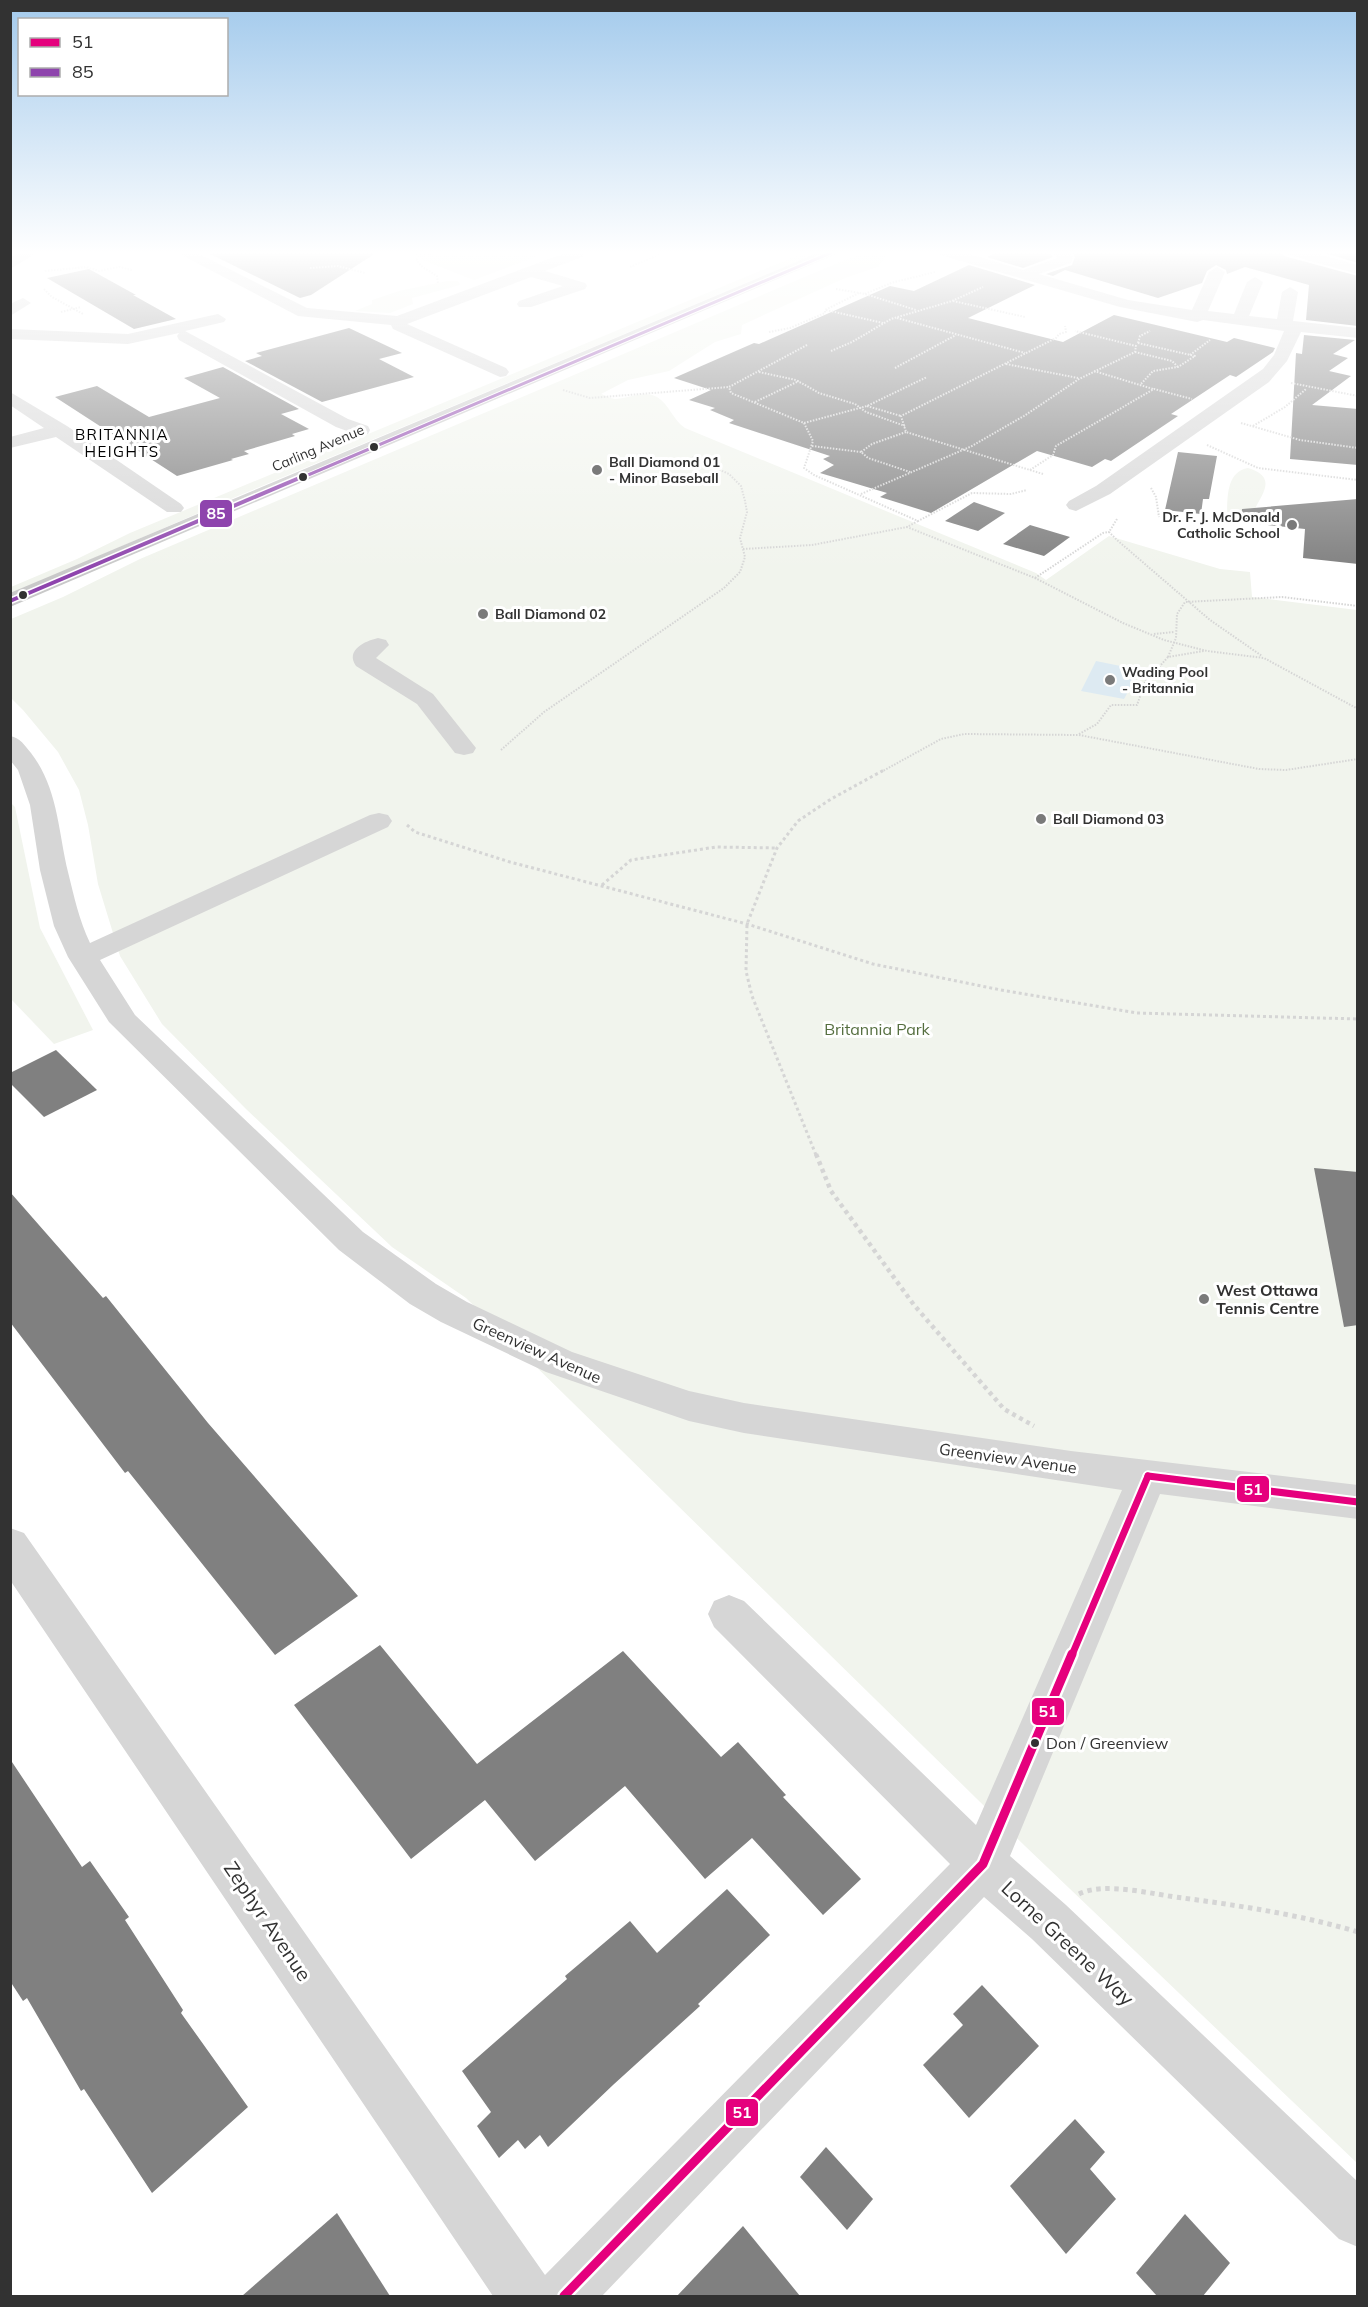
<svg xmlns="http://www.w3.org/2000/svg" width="1368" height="2307" viewBox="0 0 1368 2307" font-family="Mulish,sans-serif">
	<rect width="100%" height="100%" fill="#fff"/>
	<g fill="#f1f4ed">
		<path d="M407 251H552L474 280 422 260 423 258Z"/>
		<path d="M808 251H822L238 496 11 594V587L77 559 130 533Z"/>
		<path d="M866 251H889C887 257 881 262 878 267L845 278 742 325 741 334 715 342 669 371 628 380 601 394C605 395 611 399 615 399 627 399 644 390 657 397 670 405 672 419 685 428L1036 573 1046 580 1109 536 1220 569 1250 572 1252 597 1357 610V2163L1025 1846 466 1298 392 1247 246 1109 162 1024 120 956 98 884 88 825 79 790 58 752 23 710 11 698V619L63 597 140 559Z"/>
		<path d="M447 281H458L460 285 412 298 413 304 390 313 355 311 372 304V300L399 291Z"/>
		<path d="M1248 468C1284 479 1254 500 1250 522L1227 524C1228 507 1223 472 1248 468Z"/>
		<path d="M10 802 15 807 40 928 93 1030 54 1044 11 999Z"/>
	</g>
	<path fill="#ddeaf2" d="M1096 661 1140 670 1124 699 1081 691Z"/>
	<g fill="#808080">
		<path d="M204 251H379L311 295 300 298Z"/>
		<path d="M998 251H1047L1053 257 1023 268 987 257Z"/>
		<path d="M1072 251H1281L1284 256 1358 276V326L1306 320 1309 285 1245 267 1227 274 1226 270 1216 265 1207 271 1202 283 1158 298 1065 270 1053 276 1046 274 1072 265 1075 257Z"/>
		<path d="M1318 251H1358V263Z"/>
		<path d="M969 265 1035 285 968 318 1063 342 1114 315 1227 342 1234 338 1275 348 1273 352 1236 377 1230 375 1171 414 1178 416 1111 461 1105 459 1092 467 1037 451 931 513 880 497 887 493 820 473 834 465 823 459 830 456 729 423 734 420 710 410 715 408 689 400 711 390 674 378 754 343 759 344 890 286 914 291Z"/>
		<path d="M89 269 136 295H133L176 319 134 329 47 278Z"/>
		<path d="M349 328 402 353 379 359 414 377 322 402 245 361 262 356 256 353Z"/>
		<path d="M1304 335 1355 340 1333 354 1348 358 1329 371 1351 376 1312 405 1358 409V465L1290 459 1296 353 1302 354Z"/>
		<path d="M223 367 299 409 281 414 309 429 292 434 295 436 244 451 249 454 231 459 233 460 177 476 55 397 97 386 149 417 220 398 184 378Z"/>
		<path d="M1178 452 1217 456 1209 499H1203L1201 514 1165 510Z"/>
		<path d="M1358 499V564L1303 558 1305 529 1241 522 1242 509Z"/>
		<path d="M974 502 1005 513 978 531 945 521Z"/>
		<path d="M1030 525 1070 537 1044 556 1003 544Z"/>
		<path d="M56 1050 97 1090 44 1117 10 1083V1073Z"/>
		<path d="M1314 1168 1358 1172V1325L1344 1327Z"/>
		<path d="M10 1192 103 1298 106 1296 208 1423 358 1596 275 1655 128 1471 125 1473 10 1322Z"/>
		<path d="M380 1645 477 1764 623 1651 721 1757 738 1742 786 1795 783 1797 861 1879 823 1915 752 1838 705 1879 625 1786 535 1861 485 1800 411 1859 294 1705Z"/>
		<path d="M10 1759 82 1867 90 1861 129 1917 125 1920 183 2010 181 2013 248 2107 152 2193 84 2089 81 2091 27 1998 23 2001 10 1981Z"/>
		<path d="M727 1889 770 1935 698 2004 700 2006 613 2085 548 2147 540 2135 525 2149 518 2140 499 2158 477 2126 491 2112 462 2071 567 1979 565 1976 630 1921 657 1953Z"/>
		<path d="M982 1985 1039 2046 969 2118 923 2065 963 2025 953 2014Z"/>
		<path d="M1075 2119 1105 2152 1090 2169 1116 2199 1066 2254 1010 2186Z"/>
		<path d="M826 2147 873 2199 847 2230 800 2177Z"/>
		<path d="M337 2213 390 2296H242Z"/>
		<path d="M1185 2214 1230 2263 1203 2296H1157L1136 2273Z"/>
		<path d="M743 2226 800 2296H677Z"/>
	</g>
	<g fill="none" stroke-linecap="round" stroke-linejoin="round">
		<g stroke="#d5d5d5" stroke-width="2" stroke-dasharray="1.5 1.5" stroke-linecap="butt">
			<path d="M414 251 419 256 438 252"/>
			<path d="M437 252 454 251"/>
			<path d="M419 256 417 260 421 266 437 276 438 283"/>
			<path d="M630 267 667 251"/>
			<path d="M310 268 338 266 365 273"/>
			<path d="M45 271 86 267 99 271 119 267 132 270"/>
			<path d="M44 289 52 297 83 314"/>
			<path d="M836 289 865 294 916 310"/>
			<path d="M865 294 891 283 935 272"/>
			<path d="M953 301 1025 317"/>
			<path d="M826 310 883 323"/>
			<path d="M61 312 81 307"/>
			<path d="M897 318 1025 353"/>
			<path d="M769 332 790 328 825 313V310L859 293"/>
			<path d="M1138 343 1195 356 1178 367 1153 371 1140 385"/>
			<path d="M1138 343 1140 336 1150 331"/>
			<path d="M807 345 729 387 731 393 804 423 867 406 927 377"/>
			<path d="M831 351 852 342 891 319 952 301 983 287"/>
			<path d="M1135 352 1172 361 1178 367"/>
			<path d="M1190 355 1210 340"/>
			<path d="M1006 364 1078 378"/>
			<path d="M895 368 956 335"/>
			<path d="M1094 371 1153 389"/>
			<path d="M759 372 796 380 819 393 855 404 866 412 905 426"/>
			<path d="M1291 383 1358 396"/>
			<path d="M563 390 590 398 729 387"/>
			<path d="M755 402 799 381"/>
			<path d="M867 406 901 416"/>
			<path d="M804 423 813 441 804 468 814 475 918 521 972 493 1011 494 1027 490"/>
			<path d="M1241 423 1300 440 1358 448"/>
			<path d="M1253 426 1285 407 1306 389"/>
			<path d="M906 432 872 444 861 452 868 458 910 472"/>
			<path d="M1207 445 1258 468 1358 480"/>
			<path d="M812 446 861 452"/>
			<path d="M1030 470 1053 455 1056 446 1154 389 1192 399"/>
			<path d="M1043 474 906 432 901 416 1056 338 1059 334 1066 332 1065 326"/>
			<path d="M1151 488 1156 497 1159 517"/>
			<path d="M861 494 972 446 1024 416 1079 379 1135 352 1136 346 1075 331"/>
			<path d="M1117 519 1109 532 1117 540 1210 620 1262 656"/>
			<path d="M918 521 907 527 1035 578 1123 623 1164 640 1207 651 1264 658 1358 709"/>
			<path d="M743 549 812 545 907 527"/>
			<path d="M1035 578 1103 533 1109 532"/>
			<path d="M1154 634 1174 632"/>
			<path d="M1168 657 1176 638 1177 614 1185 602 1282 597 1358 606"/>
			<path d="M1079 734 1097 724 1111 705H1137L1149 671 1159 667 1168 657 1204 651"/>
			<path d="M501 750 544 712 724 588 740 572 745 557 740 538 747 512 745 501 741 486 729 474 691 457"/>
			<path d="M881 772 941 739 964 734 1079 735 1259 769 1286 770 1358 759"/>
		</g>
		<g stroke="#d5d5d5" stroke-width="3" stroke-dasharray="3 3" stroke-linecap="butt">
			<path d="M407 825 415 832 510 862 747 924 873 964 1001 990 1137 1013 1358 1019"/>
			<path d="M602 885 631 860 716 847 777 848"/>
			<path d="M816 1155 752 996 746 971 747 924 777 848 798 821 831 799 884 770"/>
		</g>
		<path stroke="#d5d5d5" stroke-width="4.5" stroke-dasharray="4 4" stroke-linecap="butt" d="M816 1154 831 1191 914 1305 1004 1409 1034 1426"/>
		<path stroke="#d5d5d5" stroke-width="5" stroke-dasharray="4.5 4.5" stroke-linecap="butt" d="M1079 1894C1105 1881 1155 1895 1183 1898 1242 1906 1301 1915 1358 1932"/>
		<g fill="#d6d6d6" fill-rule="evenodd">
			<path d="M174 251H193L307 308 397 316 570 251H583L584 254 582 257 545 271 585 283 587 286 585 289 531 307H519L517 304 519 301 563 286 531 277 407 324 506 368 509 372 506 376 500 377 393 329 391 325 298 316Z"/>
			<path d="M935 251H960L1023 270 1058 258 1049 251H1069L1073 256 1071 263 1039 274 1128 300 1192 310 1209 272 1217 267 1225 272 1208 311 1234 314 1247 282 1255 277 1263 282 1249 316 1277 319 1282 292 1290 287 1298 292 1293 321 1358 328V338L1301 332 1287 361 1269 382 1110 494 1076 511 1069 509 1066 505 1069 501 1096 486 1263 369 1274 355 1284 331 1203 320 1197 322 1120 307 937 254Z"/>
			<path d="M1283 251H1308L1358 265V274L1285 254Z"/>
			<path d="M23 298 31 303 10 316V304Z"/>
			<path d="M218 314 226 319 224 322 185 331 348 419 368 426 370 430 368 434 361 436 336 427 179 340 177 336 179 333 128 344 10 339V329L128 334Z"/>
			<path d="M10 392 67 426 181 504 184 508 181 512H167L56 437 10 448V437L44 428 10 405Z"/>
			<path d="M378 638 386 640 389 645 376 658 433 694 476 748 473 753 464 755 455 753 417 704 356 666C345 650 365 641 378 638Z"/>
			<path d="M10 736C21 738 24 745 31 753 58 788 58 830 68 872 74 896 79 920 90 943L370 815 379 813 388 815 392 821 388 827 100 960 135 1015 363 1232 436 1284 467 1302 572 1352 689 1391 744 1403 1071 1451 1358 1485V1519L1160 1494 1010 1856 1066 1905 1358 2182V2247L1339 2239 1032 1939 984 1897 602 2296H493L10 1580V1528L24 1533 545 2275 950 1864 714 1627 708 1614 714 1601 729 1595 744 1601 976 1825 1122 1490 744 1433 689 1421 546 1372 441 1322 410 1304 339 1250 109 1022 68 957 54 926 40 870 30 805 18 770 10 760Z"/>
		</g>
		<g fill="#c9c9c9" fill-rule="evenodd">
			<path d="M22 251H40L10 269V258Z"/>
			<path d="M822 251H843L10 607V593Z"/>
		</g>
		<g stroke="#fff" stroke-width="11">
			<g id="bus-1-far1">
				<path d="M1148 1476 1358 1502"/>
				<path d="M1072 1655 1148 1476"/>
			</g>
		</g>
		<g stroke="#fff" stroke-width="14">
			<path id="bus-1" d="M564 2296 983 1864 1072 1654"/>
		</g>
		<g stroke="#fff" stroke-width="5">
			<path id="bus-2-far1" d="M301 478 835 251"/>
		</g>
		<g stroke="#fff" stroke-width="7">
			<path id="bus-2" d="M10 601 304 476"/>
		</g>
		<use href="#bus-1-far1" stroke="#e5007d" stroke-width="7"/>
		<use href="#bus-1" stroke="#e5007d" stroke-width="9"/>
		<use href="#bus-2-far1" stroke="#8e44ad" stroke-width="3"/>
		<use href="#bus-2" stroke="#8e44ad" stroke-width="4"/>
	</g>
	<linearGradient id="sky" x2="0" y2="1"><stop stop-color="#a3caec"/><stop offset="0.44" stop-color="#fff"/><stop offset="1" stop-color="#fff" stop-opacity="0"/></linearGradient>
	<rect width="1368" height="574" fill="url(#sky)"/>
	<g fill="#323232" stroke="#fff" stroke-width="2">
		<circle cx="374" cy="447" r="5"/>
		<circle cx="303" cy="477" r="5"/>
		<circle cx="23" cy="595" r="5"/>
		<circle cx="1035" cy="1743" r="5"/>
	</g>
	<g fill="#7a7a7a" stroke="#fff" stroke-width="2">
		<circle cx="597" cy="470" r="6"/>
		<circle cx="1292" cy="525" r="6"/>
		<circle cx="483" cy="614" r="6"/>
		<circle cx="1110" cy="680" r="6"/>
		<circle cx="1041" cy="819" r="6"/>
		<circle cx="1204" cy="1299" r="6"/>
	</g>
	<g text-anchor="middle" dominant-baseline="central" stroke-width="6" stroke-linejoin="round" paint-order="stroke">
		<g font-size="14" fill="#323232" stroke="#fff">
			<text transform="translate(318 448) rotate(-23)">Carling Avenue</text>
		</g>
		<g font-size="14" font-weight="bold" fill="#323232" stroke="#fff" text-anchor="start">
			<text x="609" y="462">Ball Diamond 01<tspan x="609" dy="16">- Minor Baseball</tspan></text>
			<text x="1280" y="517" text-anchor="end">Dr. F. J. McDonald<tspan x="1280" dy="16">Catholic School</tspan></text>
			<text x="495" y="614">Ball Diamond 02</text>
			<text x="1122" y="672">Wading Pool<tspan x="1122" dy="16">- Britannia</tspan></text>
			<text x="1053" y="819">Ball Diamond 03</text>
		</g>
		<g font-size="15" letter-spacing="1.5" fill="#000" stroke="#fff">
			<text x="122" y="434">BRITANNIA<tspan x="122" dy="17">HEIGHTS</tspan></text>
		</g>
		<g font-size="16" fill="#556e3f" stroke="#fff">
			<text x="877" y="1029">Britannia Park</text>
		</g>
		<g font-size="16" font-weight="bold" fill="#323232" stroke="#fff" text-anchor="start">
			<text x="1216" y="1290">West Ottawa<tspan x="1216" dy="18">Tennis Centre</tspan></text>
		</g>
		<g font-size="16" fill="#323232" stroke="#fff">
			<text transform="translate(537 1350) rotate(24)">Greenview Avenue</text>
			<text transform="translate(1008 1458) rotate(8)">Greenview Avenue</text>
		</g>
		<g font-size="16" fill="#323232" stroke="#fff" text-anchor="start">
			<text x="1046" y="1743">Don / Greenview</text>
		</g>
		<g font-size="20" fill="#323232" stroke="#fff">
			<text transform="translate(268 1921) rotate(56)">Zephyr Avenue</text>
			<text transform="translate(1068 1943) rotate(43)">Lorne Greene Way</text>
		</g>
	</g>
	<g stroke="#fff" stroke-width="2">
		<rect x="199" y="499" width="34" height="29" rx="6" fill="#8e44ad"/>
		<rect x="1236" y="1475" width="34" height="28" rx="6" fill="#e5007d"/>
		<rect x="1031" y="1697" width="34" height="29" rx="6" fill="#e5007d"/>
		<rect x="725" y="2098" width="34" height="29" rx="6" fill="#e5007d"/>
	</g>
	<g font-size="16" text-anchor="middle" font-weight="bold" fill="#fff">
		<text x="216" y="519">85</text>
		<text x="1253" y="1495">51</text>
		<text x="1048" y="1717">51</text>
		<text x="742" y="2118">51</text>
	</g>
	<rect width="1368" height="2307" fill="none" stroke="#323232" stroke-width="24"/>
	<rect x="18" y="18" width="210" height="78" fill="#ffffff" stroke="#adadad" stroke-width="1.5"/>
	<rect x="30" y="38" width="30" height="9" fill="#e5007d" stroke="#adadad" stroke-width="1.5"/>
	<text x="72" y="48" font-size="18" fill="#323232">51</text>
	<rect x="30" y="68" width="30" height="9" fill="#8e44ad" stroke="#adadad" stroke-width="1.5"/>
	<text x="72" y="78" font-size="18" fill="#323232">85</text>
</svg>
